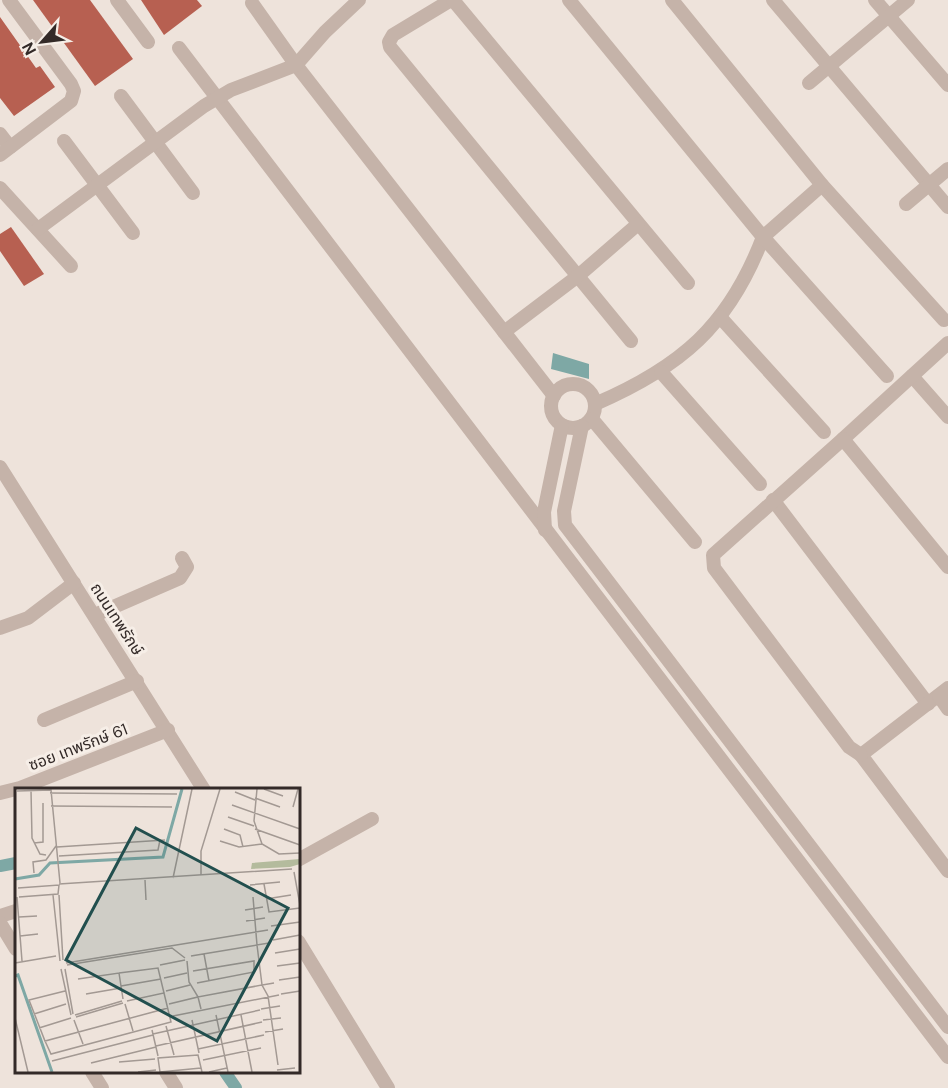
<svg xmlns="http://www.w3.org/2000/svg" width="948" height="1088" viewBox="0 0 948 1088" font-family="'DM Sans','Noto Sans Thai',sans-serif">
	<rect width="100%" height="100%" fill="#eee3db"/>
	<path fill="#7ea8a5" d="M553 353 589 364V379L551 369Z"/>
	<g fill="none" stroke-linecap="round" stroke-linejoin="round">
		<g stroke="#7ea8a5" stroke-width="12">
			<path d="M0 866 16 863"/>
			<path d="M225 1072 236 1088"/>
		</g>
	</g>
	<g fill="#b76051">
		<path d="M33 0H90L133 59 95 86Z"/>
		<path d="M141 0H197L202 6 164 35Z"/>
		<path d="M0 17 36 68 40 66 55 87 14 116 0 98Z"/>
		<path d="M11 227 44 274 24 286 0 251V234Z"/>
	</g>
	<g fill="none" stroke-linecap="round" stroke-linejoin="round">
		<g stroke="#c5b3a9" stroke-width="14">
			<path d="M117 0 148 42"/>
			<path d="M359 0 325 32 296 65 554 396"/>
			<path d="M451 0 393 35 389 42 390 47 631 341"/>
			<path d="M453 0 688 283"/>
			<path d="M569 0 763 237C729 326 681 367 595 404"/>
			<path d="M672 0 822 185 944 320"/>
			<path d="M773 0 948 207"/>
			<path d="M875 0 948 85"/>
			<path d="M179 48 948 1057"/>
			<path d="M809 83 908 0"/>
			<path d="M121 96 193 193"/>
			<path d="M0 134 10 147"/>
			<path d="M64 141 133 233"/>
			<path d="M0 155 71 101 74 91 71 84 9 0"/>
			<path d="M822 185 763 237 887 376"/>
			<path d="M0 188 71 266"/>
			<path d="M906 204 948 169"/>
			<path d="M38 229 204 106 231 90 296 65 252 3"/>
			<path d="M720 317 824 432"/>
			<path d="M504 332 578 276 638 224"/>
			<path d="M661 372 760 484"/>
			<path d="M912 376 948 417"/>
			<circle cx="573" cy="406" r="22"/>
			<path d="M592 419 695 542"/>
			<path d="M582 426 564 511 565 525 948 1027"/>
			<path d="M843 439 948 343"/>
			<path d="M0 467 204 790"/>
			<path d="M773 500 928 704"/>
			<path d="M545 530 544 512 562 425"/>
			<path d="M95 615 180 578 187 567 182 558"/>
			<path d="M0 628 28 618 74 583"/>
			<path d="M948 688 861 755 948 871"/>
			<path d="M939 696 948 709"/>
			<path d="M44 720 137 681"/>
			<path d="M861 755 849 747 714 568 713 555 843 439 948 567"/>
			<path d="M0 793 20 788 168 730"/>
			<path d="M298 860 372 819"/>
			<path d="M0 916 16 911"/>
			<path d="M0 923 16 949"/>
			<path d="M298 941 388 1088"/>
			<path d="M92 1072 102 1088"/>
			<path d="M166 1072 176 1088"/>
		</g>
	</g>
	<g text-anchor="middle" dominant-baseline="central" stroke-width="6" stroke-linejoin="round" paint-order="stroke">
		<g font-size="16" fill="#332a28" stroke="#f6eee7">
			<text transform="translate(117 619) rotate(57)">ถนนเทพรักษ์</text>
			<text transform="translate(78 747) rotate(-21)">ซอย เทพรักษ์ 61</text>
		</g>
	</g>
	<g transform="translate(15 788)">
		<rect width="285" height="285" fill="#eee3db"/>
		<path d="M285 71V76L275 79 236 81 237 75Z" fill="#b4bb9d"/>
		<path fill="none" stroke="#7ea8a5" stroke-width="3" d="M0 91 24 87 35 75 148 69 167 1M0 188 3 187 37 284"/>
		<path fill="none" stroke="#a39993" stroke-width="1.5" d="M242 1 239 33 247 56 264 66 285 65M249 1 268 8M16 2 17 50 25 66 31 67M2 3 36 2 45 95M220 4 240 12M35 5 162 6M240 10 265 19M217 17 285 41M36 18 157 19M278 19 283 1M213 29 239 38M209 41 225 47 228 59M240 41 285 57M205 53 224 59 247 56M19 55 28 54V15M42 59 150 52M44 68 143 62 145 52M279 84 285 117M19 85 18 74 31 72 41 58M186 88V63L205 1M158 90 177 1M130 92 131 112M44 96 277 81M249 96 254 124 285 120M235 97 265 94M3 100 44 97 43 106 4 109M38 107 45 173M44 107 48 172M2 109 7 173M238 109 242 157 254 155M251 111 276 107M230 122 248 119M4 129 22 128M231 133 250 130M256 138 285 134M5 148 23 146M258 152 285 147M260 165 285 161M189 166 194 193M172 173 174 194 183 209 247 197 242 157 176 168M0 175 41 168M51 175 253 142M52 177 157 160 170 170M145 177 170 172M262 178 285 175M46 181 56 227M50 181 58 226M178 183 239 173V184L182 195M104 185 143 180 149 205 112 213M149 190 172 185M63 191 104 185 108 211M264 192 285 189M259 195 247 197 253 208 263 277M106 198 146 191M50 203 14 212 30 253 153 220M151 203 175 197M71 206 106 200M266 206 285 203M110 216 118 243M154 216 183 209 186 221M246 221 265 218M19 226 51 216M60 227 107 213M201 227 213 284M226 227 237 284M158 228 264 207M61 229 108 215M0 230 13 284M59 232 68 256M177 232 184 265M248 232 266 230M151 238 159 267M24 240 56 230M137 242 143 268M250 244 268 241M138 246 245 222M30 253 36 266 156 234 149 205M141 258 247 234M183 261 249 247M188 272 246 260M37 273 138 247M104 274 140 271M76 275 141 259M262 282 280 280M123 284 141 282M145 284 143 270 183 267 187 284M145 284 186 280M194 284 212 280"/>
		<path fill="#224f4e" fill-opacity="0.15" stroke="#224f4e" stroke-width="3" d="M121 40 273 120 202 253 51 172Z"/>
		<rect width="285" height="285" fill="none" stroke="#332a28" stroke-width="3"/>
	</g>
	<g transform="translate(42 42) rotate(242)" stroke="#f6eee7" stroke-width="4.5" paint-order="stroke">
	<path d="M0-4.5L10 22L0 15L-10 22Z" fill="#332a28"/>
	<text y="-9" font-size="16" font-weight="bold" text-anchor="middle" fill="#332a28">N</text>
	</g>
</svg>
